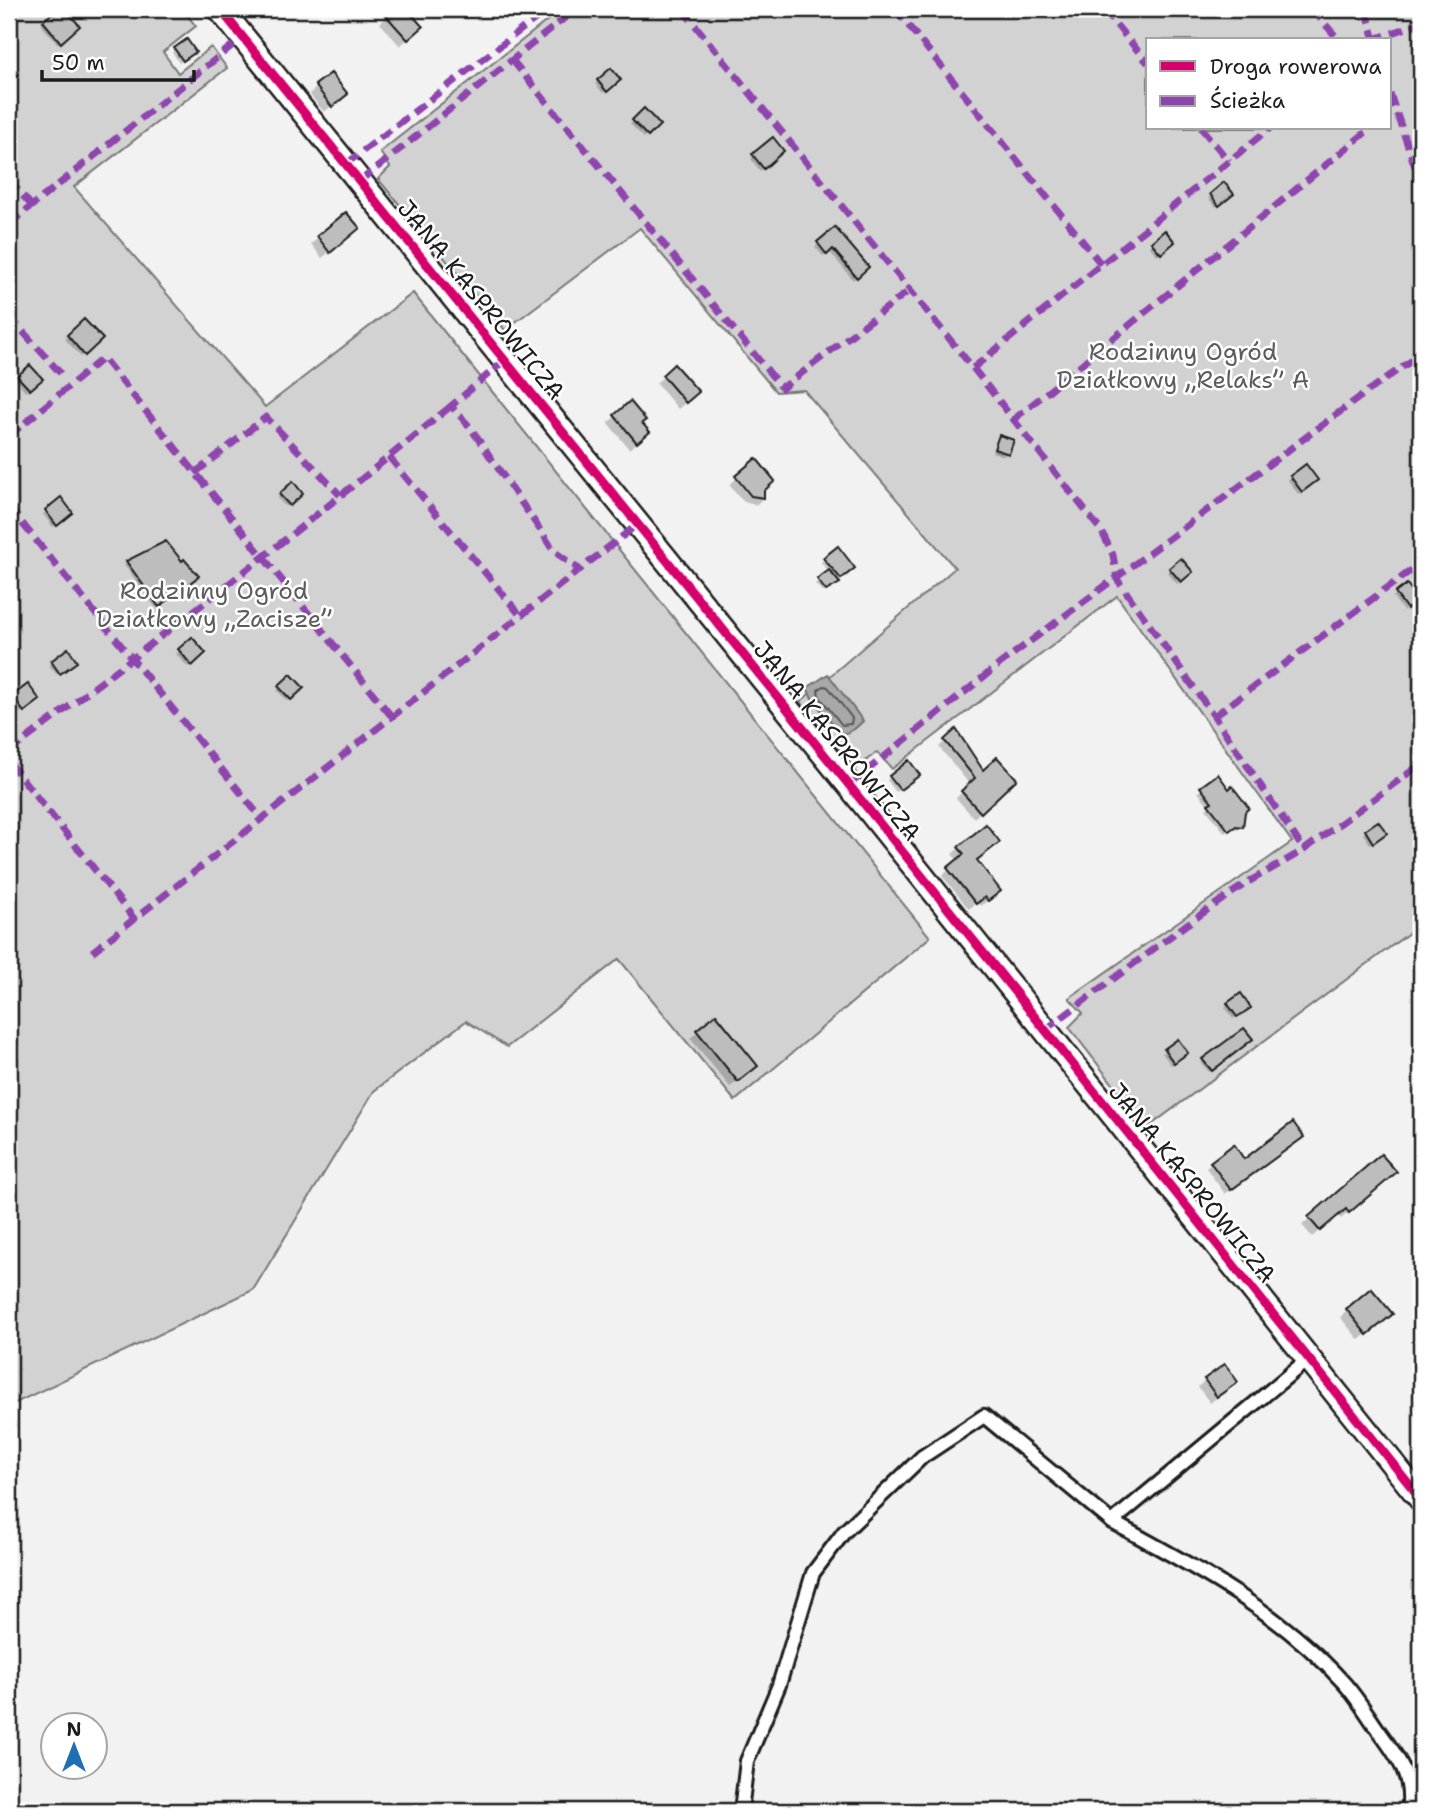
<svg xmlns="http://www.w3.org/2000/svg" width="1430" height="1820" viewBox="0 0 1430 1820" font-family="'Shantell Sans',sans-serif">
	<rect width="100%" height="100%" fill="#f2f2f2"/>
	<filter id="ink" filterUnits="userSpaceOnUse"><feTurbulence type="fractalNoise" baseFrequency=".0143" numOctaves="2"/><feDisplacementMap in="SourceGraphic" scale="14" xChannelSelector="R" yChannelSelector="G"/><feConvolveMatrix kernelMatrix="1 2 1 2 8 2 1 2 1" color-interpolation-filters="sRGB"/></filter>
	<g filter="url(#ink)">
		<g fill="#d2d2d2" stroke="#777" stroke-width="2" fill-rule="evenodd">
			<path d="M9 9H182L196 26 163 52 178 73 211 47 227 68 74 187 265 407 413 293 930 937 735 1101 619 959 507 1047 466 1021 374 1091 253 1290 9 1406Z"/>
			<path d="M562 9H1421V924L1147 1128 1069 1027 1083 1013 1069 998 1292 842 1117 596 892 769 877 752 855 769 800 702 955 568 804 390 776 392 640 228 505 330 378 179 390 167 380 152ZM1148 40H1390V128H1148Z"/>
		</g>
		<path fill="#a8a8a8" stroke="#707070" stroke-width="2" d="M828 674 863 721C856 728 851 733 841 734L813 700 807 688Z"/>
		<g fill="#0003">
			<path d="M60 9H63L78 26 58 44 41 25Z"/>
			<path d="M267 9H281L272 16Z"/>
			<path d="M395 9H404L421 27 400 46 380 23Z"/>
			<path d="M175 49 191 55 179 63 172 52Z"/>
			<path d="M611 71 619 80 603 93 595 84Z"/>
			<path d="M331 75 338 101 324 112 309 94Z"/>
			<path d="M644 111 658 125 644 138 630 124Z"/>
			<path d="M782 151 760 171 751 159 754 156Z"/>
			<path d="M1223 185 1231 194 1216 207 1208 198Z"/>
			<path d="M346 214 351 235 322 258 311 244Z"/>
			<path d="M835 229 867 267 853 280 829 251 823 256 815 247Z"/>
			<path d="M1165 232 1173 242 1157 255 1149 246Z"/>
			<path d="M84 322 100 339 81 357 65 339Z"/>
			<path d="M30 367 40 379 26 392 16 380Z"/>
			<path d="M674 367 690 399 678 409 656 383Z"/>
			<path d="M1421 381V399L1412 389Z"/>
			<path d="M630 403 640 423 641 439 629 449 608 423Z"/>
			<path d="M999 437 1007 453 1004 456 992 452Z"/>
			<path d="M756 461 763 498 756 505 744 502 729 485Z"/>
			<path d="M1291 477 1313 483 1298 494 1288 480Z"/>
			<path d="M293 484 301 494 286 507 277 498Z"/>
			<path d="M61 500 68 516 53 527 43 514Z"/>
			<path d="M166 543 194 579 156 608 124 565Z"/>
			<path d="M837 548 850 570 836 582 838 583 835 586 823 592 815 584 829 572 821 562Z"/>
			<path d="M1181 560 1191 572 1177 584 1167 572Z"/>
			<path d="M1396 594 1414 603 1403 611 1393 597Z"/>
			<path d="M192 640 204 653 188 667 176 654Z"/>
			<path d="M52 662 72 664 57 675 49 665Z"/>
			<path d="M291 676 302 688 287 701 277 690Z"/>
			<path d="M13 697 34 703 20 713 10 700Z"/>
			<path d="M945 741 983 773 1015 779 974 818 956 798 970 785 939 747Z"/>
			<path d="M890 777 915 778 896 792 887 780Z"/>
			<path d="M1217 777 1243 812 1241 826 1238 829 1231 828 1225 833 1206 809 1209 806 1198 792Z"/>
			<path d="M1366 831 1382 836 1370 844 1363 834Z"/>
			<path d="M959 848 975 861 992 897 981 906 977 902 969 909 942 876 958 861 952 854Z"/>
			<path d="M1240 996 1246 1010 1233 1019 1225 1007Z"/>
			<path d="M716 1017 749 1073 730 1087 690 1038Z"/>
			<path d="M1247 1042 1209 1072 1201 1063 1204 1060Z"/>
			<path d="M1165 1050 1183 1056 1171 1065 1162 1053Z"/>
			<path d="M1302 1137 1225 1194 1206 1168 1211 1163 1244 1161Z"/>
			<path d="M1381 1156 1387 1179 1341 1219 1338 1214 1312 1237 1302 1225Z"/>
			<path d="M1371 1290 1384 1320 1359 1340 1340 1317Z"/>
			<path d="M1205 1380 1236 1382 1210 1403 1198 1387Z"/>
		</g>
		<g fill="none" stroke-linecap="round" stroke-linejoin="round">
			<path stroke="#545454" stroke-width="2" d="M824 686 828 687 852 718 851 724 842 725 819 696 818 690Z"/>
		</g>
		<g fill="#bdbdbd" stroke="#1c1c1c" stroke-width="2">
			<path d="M57 9H65L80 26 61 43 43 21Z"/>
			<path d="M380 9H407L423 27 408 40Z"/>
			<path d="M187 39 196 52 183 61 174 48Z"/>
			<path d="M611 68 621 80 607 92 597 80Z"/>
			<path d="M331 73 348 94 332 107 315 85Z"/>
			<path d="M644 108 660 125 648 137 632 120Z"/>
			<path d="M773 137 784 151 764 169 752 154Z"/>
			<path d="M1224 182 1234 194 1219 206 1210 194Z"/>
			<path d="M346 212 360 228 330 253 317 236Z"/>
			<path d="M835 227 869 267 857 278 833 249 827 255 817 242Z"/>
			<path d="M1165 230 1175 242 1161 254 1151 242Z"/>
			<path d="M84 319 103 339 85 356 67 335Z"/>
			<path d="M674 364 699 392 686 403 662 375Z"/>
			<path d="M30 365 43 379 30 390 17 376Z"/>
			<path d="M630 401 646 420 642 423 650 432 637 443 614 415Z"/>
			<path d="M999 435 1014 440 1009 454 994 449Z"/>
			<path d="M756 458 775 481 764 491V498L751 496 735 476Z"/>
			<path d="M1306 464 1318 480 1302 492 1290 476Z"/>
			<path d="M293 481 303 494 290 506 279 494Z"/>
			<path d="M61 497 73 513 57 526 45 510Z"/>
			<path d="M166 541 182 561 184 559 199 576 159 607 126 561Z"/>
			<path d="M838 546 855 568 841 579 823 558Z"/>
			<path d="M1181 558 1193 572 1181 582 1169 568Z"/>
			<path d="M829 570 840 583 826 591 817 579Z"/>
			<path d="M1407 584 1419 600 1407 609 1395 593Z"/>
			<path d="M192 637 206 653 192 666 178 649Z"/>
			<path d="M68 648 77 662 60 674 51 661Z"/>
			<path d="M291 674 304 688 291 700 278 686Z"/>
			<path d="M28 684 40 700 24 712 12 696Z"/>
			<path d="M956 729 983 770 997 757 1017 779 981 813 961 791 975 778 944 740Z"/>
			<path d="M909 760 920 775 900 790 889 776Z"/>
			<path d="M1218 774 1229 789 1232 786 1249 808 1245 812 1243 827 1236 826 1229 831 1208 804 1212 802 1200 787Z"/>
			<path d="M1378 821 1387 833 1373 843 1365 830Z"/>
			<path d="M986 824 1000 842 977 860 1001 891 988 901 985 897 976 904 947 868 964 854 958 847Z"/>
			<path d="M1241 993 1251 1008 1237 1017 1227 1003Z"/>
			<path d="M716 1014 758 1066 738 1082 696 1030Z"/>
			<path d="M1244 1028 1253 1039 1212 1071 1202 1059Z"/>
			<path d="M1178 1039 1188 1053 1174 1063 1164 1049Z"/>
			<path d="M1293 1122 1304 1137 1231 1190 1210 1162 1234 1144 1244 1159Z"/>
			<path d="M1381 1154 1397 1172 1349 1213 1346 1209 1320 1231 1308 1217Z"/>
			<path d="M1371 1288 1393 1314 1367 1335 1346 1309Z"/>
			<path d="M1225 1364 1238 1382 1217 1397 1204 1379Z"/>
		</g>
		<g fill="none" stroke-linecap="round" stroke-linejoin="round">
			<g stroke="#1c1c1c" stroke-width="18">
				<g id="lane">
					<path d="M1307 1360 1112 1522C1195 1567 1279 1611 1343 1682 1356 1696 1367 1714 1378 1730 1397 1756 1414 1777 1408 1811"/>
					<path d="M741 1811 747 1761 779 1685 813 1573 844 1532 922 1457 984 1416 1112 1522"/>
				</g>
			</g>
			<g stroke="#1c1c1c" stroke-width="28">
				<path id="street" d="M220 9 849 785 1421 1499"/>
			</g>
			<use href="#lane" stroke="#fff" stroke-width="12"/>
			<use href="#street" stroke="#fff" stroke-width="23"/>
			<g stroke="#8e44ad" stroke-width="7" stroke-dasharray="14 7" stroke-linecap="butt">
				<path d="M682 9 973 368 1102 532 1113 555 1117 579 1214 716 1304 850"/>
				<path d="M895 9 1101 264"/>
				<path d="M1103 9 1148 63"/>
				<path d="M1312 9 1339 40"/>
				<path d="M1366 9 1375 40"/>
				<path d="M1372 40 1421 23"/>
				<path d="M512 60 782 388 910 290"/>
				<path d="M1390 94 1421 184"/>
				<path d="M1201 128 1229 161"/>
				<path d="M346 164 548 9"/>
				<path d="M9 180 31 205"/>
				<path d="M360 181 576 9"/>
				<path d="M9 224 243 37"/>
				<path d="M9 316 62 375"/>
				<path d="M505 360 451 406 470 427 555 552 580 570"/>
				<path d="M973 368 1270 128"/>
				<path d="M1013 420 1371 128"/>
				<path d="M9 436 103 358 392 717"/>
				<path d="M389 457 521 616"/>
				<path d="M195 473 266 417 340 495"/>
				<path d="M9 507 262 819"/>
				<path d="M1214 716 1421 563"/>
				<path d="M9 752C158 639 307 525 451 406"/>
				<path d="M9 762 135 920"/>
				<path d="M849 785 1001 663 1368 391 1421 354"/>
				<path d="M92 952 638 524"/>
				<path d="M1045 1030 1187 924 1245 884 1304 850 1421 764"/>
			</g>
			<g stroke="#fff" stroke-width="13">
				<path id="cycleway" d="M220 9 849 785 1421 1499"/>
			</g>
			<use href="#cycleway" stroke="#d6006c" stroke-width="9"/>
		</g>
	</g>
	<g text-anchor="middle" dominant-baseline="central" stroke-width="5" stroke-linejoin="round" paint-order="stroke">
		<g font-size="24" fill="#1c1c1c" stroke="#fff">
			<text transform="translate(481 300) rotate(51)">JANA KASPROWICZA</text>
			<text transform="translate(837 741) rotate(51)">JANA KASPROWICZA</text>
			<text transform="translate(1192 1183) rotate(51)">JANA KASPROWICZA</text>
		</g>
		<g font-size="24" fill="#5c5c5c" stroke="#fff">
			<text x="1183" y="352">Rodzinny Ogród<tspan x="1183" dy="28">Działkowy „Relaks” A</tspan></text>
			<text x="214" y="591">Rodzinny Ogród<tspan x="214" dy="28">Działkowy „Zacisze”</tspan></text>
		</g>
	</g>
	<rect width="1430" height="1820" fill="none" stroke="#fff" stroke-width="35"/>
	<rect x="18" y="18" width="1395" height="1785" fill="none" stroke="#1c1c1c" stroke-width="2.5" filter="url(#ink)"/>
	<rect x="1146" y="38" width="245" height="91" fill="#ffffff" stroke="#a4a4a4" stroke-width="2"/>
	<rect x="1160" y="61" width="35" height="10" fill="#d6006c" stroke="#a4a4a4" stroke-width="2"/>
	<text x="1210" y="74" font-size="21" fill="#1c1c1c">Droga rowerowa</text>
	<rect x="1160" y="96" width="35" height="10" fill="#8e44ad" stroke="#a4a4a4" stroke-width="2"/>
	<text x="1210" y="108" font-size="21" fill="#1c1c1c">Ścieżka</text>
	<g transform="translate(74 1746)"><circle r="33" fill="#ffffff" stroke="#a4a4a4" stroke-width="2"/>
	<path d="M0-5L12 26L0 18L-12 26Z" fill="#1f6fb2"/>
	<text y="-10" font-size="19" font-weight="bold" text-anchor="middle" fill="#1c1c1c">N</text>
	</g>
	<path d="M42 70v10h152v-10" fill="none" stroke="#1c1c1c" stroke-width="3.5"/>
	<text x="52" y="70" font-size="21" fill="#1c1c1c" stroke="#ffffff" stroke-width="5" paint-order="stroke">50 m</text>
</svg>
